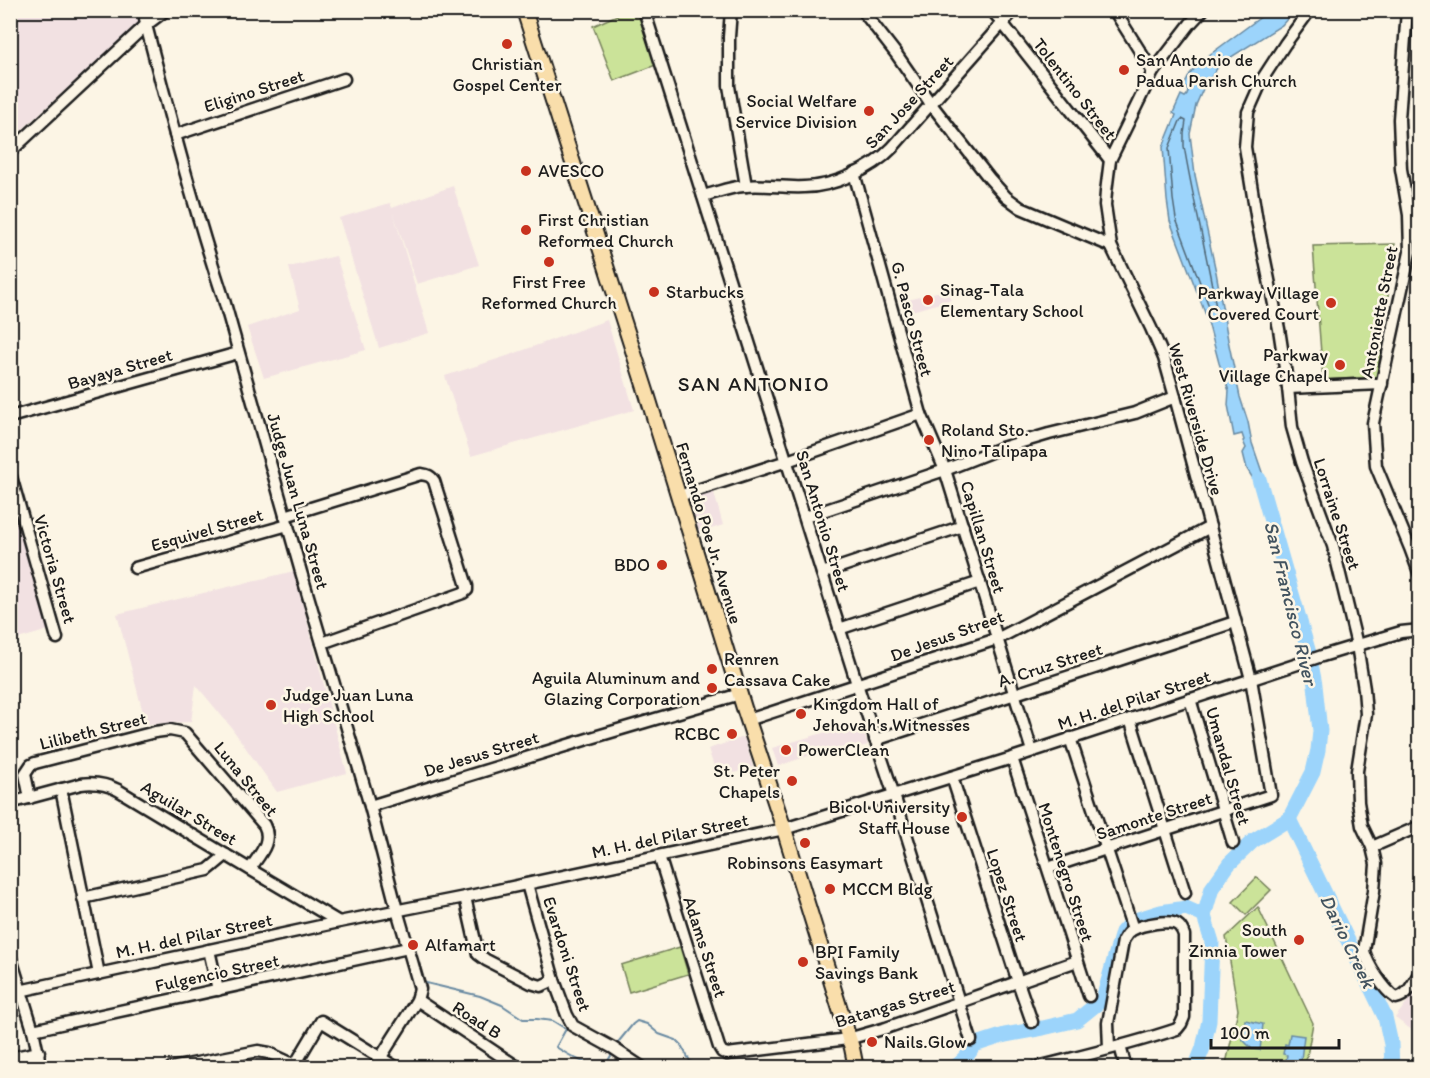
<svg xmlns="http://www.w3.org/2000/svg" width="1430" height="1078" viewBox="0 0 1430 1078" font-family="Itim,sans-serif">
	<rect width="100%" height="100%" fill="#fcf5e5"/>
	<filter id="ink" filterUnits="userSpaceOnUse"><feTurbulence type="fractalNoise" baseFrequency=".0167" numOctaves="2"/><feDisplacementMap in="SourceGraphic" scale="12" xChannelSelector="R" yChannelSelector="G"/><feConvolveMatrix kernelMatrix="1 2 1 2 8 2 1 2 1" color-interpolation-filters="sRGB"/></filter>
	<g filter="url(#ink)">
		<g fill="#f2e1e2">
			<path d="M11 10 137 11 139 22 14 137 10 133Z"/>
			<path d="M453 186 479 265 417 284 393 212 429 333 379 348 339 218 390 203 392 208Z"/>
			<path d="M336 256 366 350 264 378 247 327 300 309 289 267Z"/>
			<path d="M947 289 951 300 908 312 905 301Z"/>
			<path d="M607 320 634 410 471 456 445 376 510 355Z"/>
			<path d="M713 489 723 525 699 533 688 497Z"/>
			<path d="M10 492 52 629 11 641H10Z"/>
			<path d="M294 571 347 773 277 792 231 727 196 685 191 722 146 724 117 614Z"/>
			<path d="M860 722 868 745 821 757 817 753 778 766 772 748Z"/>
			<path d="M744 737 753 767 718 778 708 749Z"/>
			<path d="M1419 986V1035L1395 1018Z"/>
		</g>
		<g fill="#cbe399" stroke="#74805a" stroke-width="1.5">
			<path d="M626 11H644L661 63 614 81 593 26Z"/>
			<path d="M1395 244 1377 377 1323 380 1313 246Z"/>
			<path d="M1257 877 1271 890 1246 915 1233 902Z"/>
			<path d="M1258 907 1313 1023 1305 1067 1225 1068 1238 1010 1226 937Z"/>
			<path d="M680 947 688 974 629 992 621 965Z"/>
		</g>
		<g fill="#9cd4fb" stroke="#698aa2" stroke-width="1.5">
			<path d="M1269 11H1294L1282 25 1220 64 1203 89 1196 105 1190 134 1195 175 1216 272 1228 340 1240 397 1248 422 1252 443 1263 475 1269 498 1263 499 1257 485 1247 469 1243 453 1246 448 1243 441 1244 440 1242 434 1234 436 1228 405 1229 391 1219 363 1207 318 1170 221 1167 200 1163 147 1176 115 1173 113 1181 95 1185 97 1187 95 1188 91 1184 86 1190 74 1201 61Z"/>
			<path d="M1245 1020 1263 1024 1260 1050 1252 1049 1242 1039Z"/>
			<path d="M1290 1034 1304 1036 1300 1067 1285 1066 1287 1055 1283 1054 1285 1044 1288 1045Z"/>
		</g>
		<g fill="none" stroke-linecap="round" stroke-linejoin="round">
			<path stroke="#4f6675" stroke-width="1.5" d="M1182 119 1186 121 1184 134V146C1193 200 1207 254 1216 308L1213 311 1210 309 1176 219 1173 199 1169 148 1180 121Z"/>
			<g stroke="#698aa2" stroke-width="2">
				<path d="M422 982 480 996 502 1005 523 1019H537L553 1021 566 1029 556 1047C573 1058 585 1064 604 1068"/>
				<path d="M615 1046 633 1024 637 1021 647 1024 659 1034 676 1040 681 1045 690 1061 699 1068"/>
				<path d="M604 1068 613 1052"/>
			</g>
			<g stroke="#9cd4fb" stroke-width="15">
				<path d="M1289 819 1385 1017 1391 1044 1392 1068"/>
				<path d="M953 1068C963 1062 969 1055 974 1045L1005 1035 1043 1028 1077 1020 1103 999 1122 932 1132 921 1161 912 1186 908 1204 916"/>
				<path d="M1195 1068 1203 1048 1209 1021 1212 942 1204 916 1212 888 1229 864 1253 841 1289 819 1313 772 1318 750 1320 731 1315 685 1309 653 1259 479"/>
			</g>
			<g stroke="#1c1c1c" stroke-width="15">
				<g id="minor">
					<path d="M144 10 146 25C170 117 194 209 224 300L301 572 370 806 397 910 420 989 417 1000 374 1068"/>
					<path d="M644 10 857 684 894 795 971 1040"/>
					<path d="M731 10 729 37V86L746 186"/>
					<path d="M862 10 897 55 931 104 989 178 1006 197 1021 208 1111 246"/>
					<path d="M992 10 1110 160"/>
					<path d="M1114 10 1153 72"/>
					<path d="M1310 10 1285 44 1263 78 1248 112 1245 147 1257 221 1279 329 1288 388 1292 427 1302 462 1333 546 1357 645 1364 689 1366 714 1357 771 1358 802 1362 826 1372 847 1376 864 1374 891 1364 951C1368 965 1383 989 1396 998 1409 995 1413 983 1420 972"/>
					<path d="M1407 10 1399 119 1401 169 1409 215 1410 252 1373 423 1376 466 1410 548 1420 575"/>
					<path d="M175 135 344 79"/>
					<path d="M10 152 146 25 166 10"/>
					<path d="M854 173 921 414 945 470 1032 751"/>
					<path d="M703 196C716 193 730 187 744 186 764 184 784 188 804 187 833 187 872 169 892 148L1014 10"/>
					<path d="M1288 388 1382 384"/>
					<path d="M10 417 238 353"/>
					<path d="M10 473 57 638"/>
					<path d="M679 496 787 461 921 414"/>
					<path d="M285 516 421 474C428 475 431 476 434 481L467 586V590L463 593 322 643"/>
					<path d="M805 517 945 470 998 449 1049 434 1135 413 1175 397"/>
					<path d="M135 568 288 525"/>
					<path d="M822 573 963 526"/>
					<path d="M839 629 980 582"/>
					<path d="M1190 699 1233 843"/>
					<path d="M1130 719 1185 893"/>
					<path d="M748 720 997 639 1210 527"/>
					<path d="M1070 738 1133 929"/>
					<path d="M875 740 1235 622"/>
					<path d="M1012 758 1089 996"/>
					<path d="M952 777 1018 982 1032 1022"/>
					<path d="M61 789 99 974"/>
					<path d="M30 798 25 774 31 765 35 763 155 732 170 730 185 733 264 825C273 842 259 855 250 869"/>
					<path d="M10 803 81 784C94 782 106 784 118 790L226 855 339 922"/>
					<path d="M370 806 591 738 740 694"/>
					<path d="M1372 847 1420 826"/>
					<path d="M659 856 719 1047 722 1052 727 1054 848 1039 886 1028 1077 961"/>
					<path d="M1048 868 1271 795 1251 679 1175 397 1164 358 1151 328 1111 246 1105 205 1106 192 1110 160 1153 72 1190 24 1203 10"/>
					<path d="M527 884 554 980 567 1015 573 1026 613 1048 643 1068"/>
					<path d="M465 897 478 954 486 960 531 983 541 986 554 980"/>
					<path d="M83 898 208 870 226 855"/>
					<path d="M209 950 218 990"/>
					<path d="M10 955 33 1030 41 1068"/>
					<path d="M10 993 339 922 465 897 784 829 1012 758 1322 656 1401 632 1420 630"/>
					<path d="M417 1000 519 1068"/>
					<path d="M33 1030 408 948"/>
					<path d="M1120 1046 1126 1068"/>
					<path d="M10 1058 39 1052"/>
					<path d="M171 1068 258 1051 269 1053 295 1065"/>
					<path d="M293 1068 321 1021 397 1068"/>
					<path d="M1034 1068C1081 1056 1130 1045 1177 1029L1181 1024 1184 1017V935C1183 932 1181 928 1179 926 1171 918 1141 925 1132 930 1127 933 1125 937 1123 941L1108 1023 1109 1048"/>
				</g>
			</g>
			<g stroke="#1c1c1c" stroke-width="18">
				<path id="major" d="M524 10 646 391 744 708 784 829 852 1048 856 1068"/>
			</g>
			<use href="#minor" stroke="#fcf5e5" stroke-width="10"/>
			<use href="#major" stroke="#f9deab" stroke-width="14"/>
		</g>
	</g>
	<g fill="#c8321e" stroke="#fcf5e5" stroke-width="2">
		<circle cx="507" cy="44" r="6"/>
		<circle cx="1124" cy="70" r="6"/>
		<circle cx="869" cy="111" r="6"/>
		<circle cx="526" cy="171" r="6"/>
		<circle cx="526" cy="230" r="6"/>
		<circle cx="549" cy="262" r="6"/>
		<circle cx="654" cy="292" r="6"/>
		<circle cx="928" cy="300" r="6"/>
		<circle cx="1331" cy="303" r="6"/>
		<circle cx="1340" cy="365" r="6"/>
		<circle cx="929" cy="440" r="6"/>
		<circle cx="662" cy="565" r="6"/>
		<circle cx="712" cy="669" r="6"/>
		<circle cx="712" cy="688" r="6"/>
		<circle cx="271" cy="705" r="6"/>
		<circle cx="801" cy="714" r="6"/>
		<circle cx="732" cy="734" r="6"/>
		<circle cx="786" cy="750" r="6"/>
		<circle cx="792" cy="781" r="6"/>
		<circle cx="962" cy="817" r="6"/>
		<circle cx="805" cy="843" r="6"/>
		<circle cx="830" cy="889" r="6"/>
		<circle cx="1299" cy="940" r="6"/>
		<circle cx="413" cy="945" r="6"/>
		<circle cx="803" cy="962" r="6"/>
		<circle cx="872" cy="1042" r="6"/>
	</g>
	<g text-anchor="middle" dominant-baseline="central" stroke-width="5" stroke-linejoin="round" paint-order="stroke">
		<g font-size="18" fill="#1c1c1c" stroke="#fcf5e5" text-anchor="start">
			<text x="1136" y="60">San Antonio de<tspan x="1136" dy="21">Padua Parish Church</tspan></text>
			<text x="507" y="64" text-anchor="middle">Christian<tspan x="507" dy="21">Gospel Center</tspan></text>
			<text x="857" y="101" text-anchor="end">Social Welfare<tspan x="857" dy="21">Service Division</tspan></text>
			<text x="538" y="171">AVESCO</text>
			<text x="538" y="220">First Christian<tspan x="538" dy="21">Reformed Church</tspan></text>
			<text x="549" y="282" text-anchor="middle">First Free<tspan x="549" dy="21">Reformed Church</tspan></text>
			<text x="940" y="290">Sinag-Tala<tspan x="940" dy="21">Elementary School</tspan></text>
			<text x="666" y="292">Starbucks</text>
			<text x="1319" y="293" text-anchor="end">Parkway Village<tspan x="1319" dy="21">Covered Court</tspan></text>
			<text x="1328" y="355" text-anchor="end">Parkway<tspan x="1328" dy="21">Village Chapel</tspan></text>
			<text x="941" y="430">Roland Sto.<tspan x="941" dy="21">Nino Talipapa</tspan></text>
			<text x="650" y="565" text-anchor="end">BDO</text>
			<text x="724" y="659">Renren<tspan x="724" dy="21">Cassava Cake</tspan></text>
			<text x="700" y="678" text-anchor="end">Aguila Aluminum and<tspan x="700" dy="21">Glazing Corporation</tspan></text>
			<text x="283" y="695">Judge Juan Luna<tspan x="283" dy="21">High School</tspan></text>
			<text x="813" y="704">Kingdom Hall of<tspan x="813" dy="21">Jehovah's Witnesses</tspan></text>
			<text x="720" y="734" text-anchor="end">RCBC</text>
			<text x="798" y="750">PowerClean</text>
			<text x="780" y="771" text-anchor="end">St. Peter<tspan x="780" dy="21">Chapels</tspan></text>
			<text x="950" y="807" text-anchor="end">Bicol University<tspan x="950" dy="21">Staff House</tspan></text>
			<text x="805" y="863" text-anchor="middle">Robinsons Easymart</text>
			<text x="842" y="889">MCCM Bldg</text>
			<text x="1287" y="930" text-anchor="end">South<tspan x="1287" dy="21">Zinnia Tower</tspan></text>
			<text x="425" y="945">Alfamart</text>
			<text x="815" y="952">BPI Family<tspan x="815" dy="21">Savings Bank</tspan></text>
			<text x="884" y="1042">Nails.Glow</text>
		</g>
		<g font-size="18" fill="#1c1c1c" stroke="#fcf5e5">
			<text transform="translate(1075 89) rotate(52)">Tolentino Street</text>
			<text transform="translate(254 91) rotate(-18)">Eligino Street</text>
			<text transform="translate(909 102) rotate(-47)">San Jose Street</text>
			<text transform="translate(1379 312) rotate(-79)">Antoniette Street</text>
			<text transform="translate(912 319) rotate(75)">G. Pasco Street</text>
			<text transform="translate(120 369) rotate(-16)">Bayaya Street</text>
			<text transform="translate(1196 419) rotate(74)">West Riverside Drive</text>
			<text transform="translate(298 501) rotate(74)">Judge Juan Luna Street</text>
			<text transform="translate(1337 514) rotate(72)">Lorraine Street</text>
			<text transform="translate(823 521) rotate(73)">San Antonio Street</text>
			<text transform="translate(207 530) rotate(-16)">Esquivel Street</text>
			<text transform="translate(709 533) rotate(73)">Fernando Poe Jr. Avenue</text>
			<text transform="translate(983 537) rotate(73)">Capillan Street</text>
			<text transform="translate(55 569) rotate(74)">Victoria Street</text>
			<text transform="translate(947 636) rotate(-20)">De Jesus Street</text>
			<text transform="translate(1050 665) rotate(-18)">A. Cruz Street</text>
			<text transform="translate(1134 700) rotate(-18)">M. H. del Pilar Street</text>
			<text transform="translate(93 731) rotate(-14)">Lilibeth Street</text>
			<text transform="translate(481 754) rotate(-17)">De Jesus Street</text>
			<text transform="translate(1228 766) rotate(74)">Umandal Street</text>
			<text transform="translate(246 779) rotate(51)">Luna Street</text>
			<text transform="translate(189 813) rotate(31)">Aguilar Street</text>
			<text transform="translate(1154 816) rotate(-18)">Samonte Street</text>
			<text transform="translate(670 836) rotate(-12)">M. H. del Pilar Street</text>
			<text transform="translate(1066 872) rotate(72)">Montenegro Street</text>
			<text transform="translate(1007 895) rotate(72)">Lopez Street</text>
			<text transform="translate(194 936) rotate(-12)">M. H. del Pilar Street</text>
			<text transform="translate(705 947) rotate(72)">Adams Street</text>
			<text transform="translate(567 954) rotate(72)">Evardoni Street</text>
			<text transform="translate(217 973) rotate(-12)">Fulgencio Street</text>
			<text transform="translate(895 1004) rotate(-17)">Batangas Street</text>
			<text transform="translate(477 1020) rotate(33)">Road B</text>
		</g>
		<g font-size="20" font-style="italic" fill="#42535f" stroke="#fcf5e5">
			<text transform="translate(1291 603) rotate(76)">San Francisco River</text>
			<text transform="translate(1348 941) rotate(64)">Dario Creek</text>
		</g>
		<g font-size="21" letter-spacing="1.5" fill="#1c1c1c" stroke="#fcf5e5">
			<text x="754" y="383">SAN ANTONIO</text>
		</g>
	</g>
	<rect width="1430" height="1078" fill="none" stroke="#fcf5e5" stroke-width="36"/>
	<rect x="18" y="18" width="1394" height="1042" fill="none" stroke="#1c1c1c" stroke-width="2" filter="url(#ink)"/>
	<path d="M1211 1039v9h128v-9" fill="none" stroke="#1c1c1c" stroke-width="3"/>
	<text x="1220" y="1039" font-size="18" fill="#1c1c1c" stroke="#fcf5e5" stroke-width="4.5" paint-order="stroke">100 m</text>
</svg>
